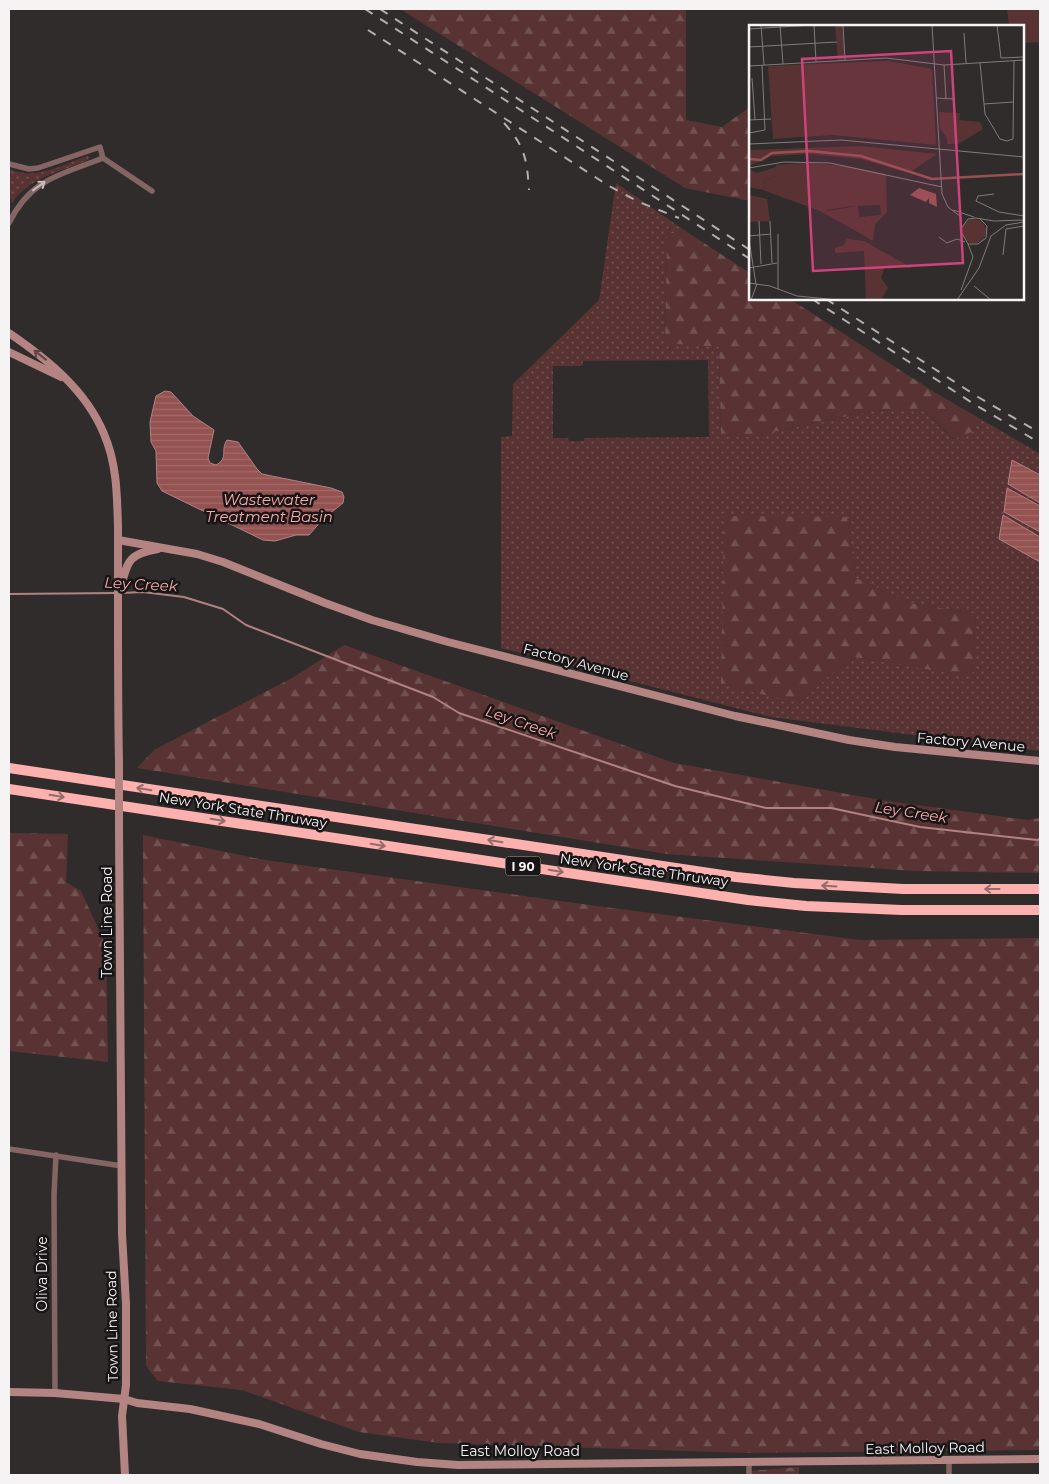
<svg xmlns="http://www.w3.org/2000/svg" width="1049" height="1484" viewBox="0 0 1049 1484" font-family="Montserrat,sans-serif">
	<defs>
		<pattern id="grass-dots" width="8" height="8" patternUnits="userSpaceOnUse" patternTransform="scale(1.25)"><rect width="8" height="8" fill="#593333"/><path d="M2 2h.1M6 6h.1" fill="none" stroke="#715151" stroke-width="1.8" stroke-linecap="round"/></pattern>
		<pattern id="forest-firs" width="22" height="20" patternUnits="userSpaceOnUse" patternTransform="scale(1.25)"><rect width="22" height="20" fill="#593333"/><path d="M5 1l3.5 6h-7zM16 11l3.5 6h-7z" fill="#715151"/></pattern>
		<pattern id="water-rules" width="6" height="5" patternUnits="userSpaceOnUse" patternTransform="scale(1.25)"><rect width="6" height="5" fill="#945251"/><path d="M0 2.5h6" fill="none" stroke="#a46b6a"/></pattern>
	</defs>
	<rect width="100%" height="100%" fill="#302c2c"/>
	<g fill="url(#grass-dots)" fill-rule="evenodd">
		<path d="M87 156 90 157 88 160C61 172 29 177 12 203 7 193 9 181 9 169 35 181 62 165 87 156Z"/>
		<path d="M616 183 684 230 667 235 665 342 719 346 721 437H750L871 411 923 409 953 439 972 432 979 418 1040 454V475L1012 460 1009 485 1040 503V506L1007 488 1004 512 1040 532V537L1003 516 999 539 1040 562V751L771 717 501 648V437L512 436 513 384 599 300ZM708 360 709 437 584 438V441H569L568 438H553V366H582L583 361ZM847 517 856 578 910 603 976 614 972 676 855 657 829 675 800 703Z"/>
	</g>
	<g fill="url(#forest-firs)">
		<path d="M400 9H686V120L722 127 747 109H750V201L685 188Z"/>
		<path d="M684 230 750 273V299H790L934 392 979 418 972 432 954 439 923 409 871 411 750 437H721L719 347 665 343 667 235Z"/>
		<path d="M724 516 847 517 856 578 910 603 976 614 972 677 855 657 829 675 800 703 721 685Z"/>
		<path d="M344 645 674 763 881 800 1028 820 1040 818V873L914 871 667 854 137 768 154 750 292 678Z"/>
		<path d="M9 833 68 834 66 882 81 891 106 946 108 1062 9 1051Z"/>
		<path d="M143 835 265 860 589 905 860 940 1040 938V1450L749 1453 439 1443 359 1432 242 1390 158 1381 146 1366Z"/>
		<path d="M799 1467V1475H749V1471Z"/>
	</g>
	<path fill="#593333" d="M1007 9H1040V42L1023 43V26H1009Z"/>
	<g fill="url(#water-rules)" stroke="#b18282">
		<path d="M165 391 171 392 193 416 214 430 208 458 210 463 216 465C229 458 220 450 227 440L238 442 257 469 262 474 331 488 342 492 344 497 343 503 323 519 309 535H296L275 541 263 540 162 491 157 483 156 451 151 442 150 422 156 396Z"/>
		<path d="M1012 460 1040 475V503L1008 484Z"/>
		<path d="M1007 488 1040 506V532L1004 512Z"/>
		<path d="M1003 515 1040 537V562L999 539Z"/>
	</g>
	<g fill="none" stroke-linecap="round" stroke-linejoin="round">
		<g stroke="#b18282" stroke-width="2">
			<path d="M121 593 143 592 184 597 223 609 246 625 433 697 459 713 675 786 766 808H831L920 827 1037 840 1040 839"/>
			<path d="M9 594 116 593"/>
		</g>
		<g stroke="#846564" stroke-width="5.5">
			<path d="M9 164 29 169 38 168 100 147 103 158 152 191"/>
			<path d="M9 223C31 178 61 175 103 158"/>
			<path d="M9 1149 122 1166"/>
			<path d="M55 1393 54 1195 56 1155"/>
			<path d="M949 1460V1475"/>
			<path d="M749 1462V1475"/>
		</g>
		<g stroke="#b48482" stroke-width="8">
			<path d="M9 333C47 359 86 390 104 434 117 464 117 495 118 527 118 555 118 583 118 611 118 661 118 712 119 763"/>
			<path d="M9 352 61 377"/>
			<path d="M118 540 197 554 223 562 325 603 372 620 448 642 735 716 849 740 895 747 1040 761"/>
			<path d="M121 586C128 559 130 554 158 549"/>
			<path d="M119 830 122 1234 126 1304V1385L122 1416 125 1475"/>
			<path d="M9 1392 55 1393 124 1399 137 1403 190 1409 259 1424 321 1444 360 1454 417 1462 458 1465 1040 1459"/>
		</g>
		<g stroke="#fcb1af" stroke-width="10">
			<path d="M9 768 736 877 794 883 903 889H1040"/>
			<path d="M9 789 748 900 806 906 902 910H1040"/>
		</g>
		<g stroke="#b2afaf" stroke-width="2" stroke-dasharray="9 9" stroke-linecap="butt">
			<path d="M365 9 750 259"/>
			<path d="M380 9 750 250"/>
			<path d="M368 30 609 186 639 202 679 218"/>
			<path d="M504 123C525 146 527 160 529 190"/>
			<path d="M812 299 974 404 1040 443"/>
			<path d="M826 299 978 397 1040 433"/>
		</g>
		<path stroke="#b48482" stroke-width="8" d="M119 763V830"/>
	</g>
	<defs><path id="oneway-shaft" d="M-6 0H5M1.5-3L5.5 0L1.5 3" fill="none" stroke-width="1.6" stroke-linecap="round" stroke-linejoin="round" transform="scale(1.25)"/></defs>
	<use stroke="#c8baba" href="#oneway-shaft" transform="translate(39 186) rotate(-36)"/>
	<use stroke="#5e4746" href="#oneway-shaft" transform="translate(40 355) rotate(-142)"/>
	<g stroke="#956b6a">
		<use href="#oneway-shaft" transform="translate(144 789) rotate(-171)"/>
		<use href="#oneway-shaft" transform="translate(57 796) rotate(9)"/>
		<use href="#oneway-shaft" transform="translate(218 820) rotate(9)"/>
		<use href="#oneway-shaft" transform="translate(495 841) rotate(-171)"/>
		<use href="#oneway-shaft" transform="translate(378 845) rotate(9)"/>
		<use href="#oneway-shaft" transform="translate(556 871) rotate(9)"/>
		<use href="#oneway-shaft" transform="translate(829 886) rotate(-176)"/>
		<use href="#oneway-shaft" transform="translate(992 889) rotate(180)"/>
	</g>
	<g text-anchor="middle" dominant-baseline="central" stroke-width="5" stroke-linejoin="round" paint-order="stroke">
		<rect fill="#171515" stroke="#b2b0b0" stroke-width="1" x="505.5" y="856.5" width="35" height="19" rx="4"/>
		<g font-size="12" font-weight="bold" fill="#f5f3f3">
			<text x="523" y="866">I 90</text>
		</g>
		<g font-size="14" fill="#f5f3f3" stroke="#171515">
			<text transform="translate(576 662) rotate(15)">Factory Avenue</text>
			<text transform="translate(971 742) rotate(5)">Factory Avenue</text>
			<text transform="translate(243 810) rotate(9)">New York State Thruway</text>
			<text transform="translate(644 870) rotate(8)">New York State Thruway</text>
			<text transform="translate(107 922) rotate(-90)">Town Line Road</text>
			<text transform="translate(42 1274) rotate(-90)">Oliva Drive</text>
			<text transform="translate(112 1326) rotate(-91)">Town Line Road</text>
			<text transform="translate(925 1448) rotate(-1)">East Molloy Road</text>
			<text x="520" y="1451">East Molloy Road</text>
		</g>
		<g font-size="15" font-style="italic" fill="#faaaa8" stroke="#171515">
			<text x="269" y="499">Wastewater<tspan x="269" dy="17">Treatment Basin</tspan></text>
			<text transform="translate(141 584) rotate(3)">Ley Creek</text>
			<text transform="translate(521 722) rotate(19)">Ley Creek</text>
			<text transform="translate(911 812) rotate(9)">Ley Creek</text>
		</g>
	</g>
	<g transform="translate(749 25)">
		<rect width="275" height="275" fill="#302c2c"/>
		<path d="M55 138 98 141 137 149 138 187 126 199 124 216 114 210 116 194H109L103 181 71 186 14 165 16 155 27 151V140ZM90 148 87 162 70 149 87 151ZM127 180H131L132 190 110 192 109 181ZM213 206a12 12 0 1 1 24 0a12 12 0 1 1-24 0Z" fill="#593333" fill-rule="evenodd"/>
		<path d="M86 0H93L96 34 89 35ZM140 36 183 44 187 120 84 110 24 114 19 41ZM190 87 211 88 210 95 231 97 234 104 209 119H198V113L191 104ZM112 121 188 129 160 148 112 134 61 129 23 131 0 141V125ZM27 142V151L16 155 14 165 0 162V144L8 148ZM94 144 106 146 107 170H89L87 162 70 158V149L87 150ZM108 181 109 194H116L114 210 71 186 74 182 79 186ZM98 214 115 216 163 243 136 241 132 253 139 263 133 273 137 275H117L115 226 86 228V223L95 220Z" fill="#593333"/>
		<path d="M0 170 18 174 21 196 0 197Z" fill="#593333"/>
		<path d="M170 163 187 169 188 182 180 178V173L177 177 161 170Z" fill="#945251"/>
		<path fill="none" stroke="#945251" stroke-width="2.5" d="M0 134 12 135 23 128 60 126 112 131 183 154 275 149"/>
		<path fill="none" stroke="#7f7c7c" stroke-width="1" d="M12 0 15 40M31 0 34 39M65 0 67 37M94 0 96 35M183 0 193 169 199 182 212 192V201M248 0 252 33 275 32M0 4 63 0M215 8 217 38M0 22 88 17M231 38 236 89 251 114 258 116 264 114 265 36M195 40 197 74M0 41 137 33 195 40 275 35M3 53 6 95M188 73 206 74M235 79 264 77M0 95 22 94M0 108 16 105 13 40M0 119 92 115 275 132M0 143 35 137 81 138 193 162M245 169 229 171 227 176 250 187 275 191M204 185 225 192M230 193 238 201 237 213 229 219H219L211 205 219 194 227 193 245 196 275 195M10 196 12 239M21 196 23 238M0 211 22 209M190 212 198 218 208 214 216 217M0 215 7 259M254 230 257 204 275 201M0 243 28 238M0 258 21 261 48 271 90 275M225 261 242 275M29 264V209M212 265 224 232 219 219M2 275 8 259M208 275 230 243 242 211 257 200 275 197"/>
		<path fill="#cc4479" fill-opacity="0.15" stroke="#cc4479" stroke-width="2.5" d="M202 26 214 238 64 246 53 34Z"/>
		<rect width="275" height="275" fill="none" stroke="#f5f3f3" stroke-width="2.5"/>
	</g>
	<rect width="1049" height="1484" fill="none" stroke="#f5f3f3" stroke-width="20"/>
</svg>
